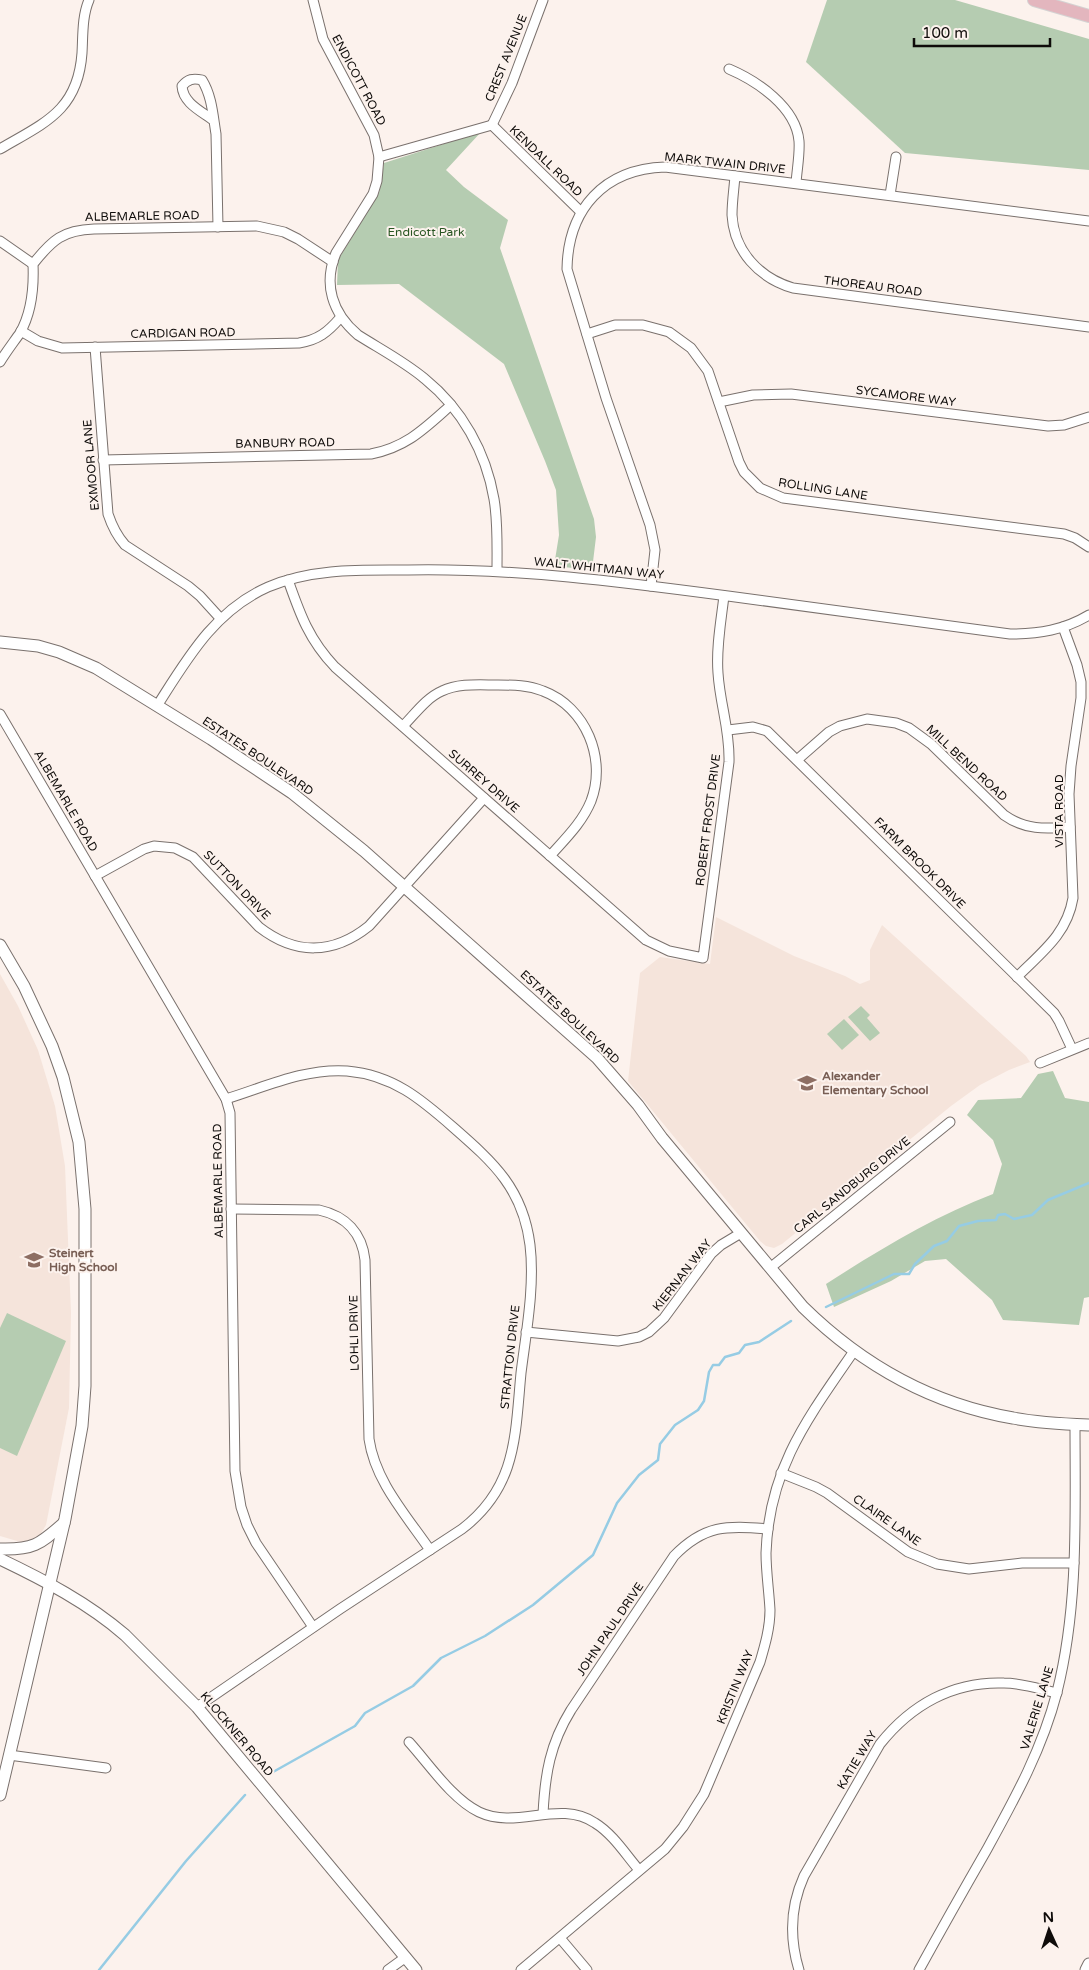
<svg xmlns="http://www.w3.org/2000/svg" width="1089" height="1970" viewBox="0 0 1089 1970" font-family="'Varela Round',sans-serif">
	<rect width="100%" height="100%" fill="#fcf2ed"/>
	<g fill="#f5e4db">
		<path d="M716 917 794 956 845 976 860 984 870 980V950L882 925 1026 1056 1030 1062 1009 1070 980 1085 951 1106 782 1244 774 1248 766 1246 760 1241 628 1081 640 973 660 957 710 964Z"/>
		<path d="M0 974 18 1006 38 1050 55 1106 65 1166 71 1313 69 1408 46 1525 39 1537 24 1543 0 1536Z"/>
	</g>
	<g fill="#b5ccb1">
		<path d="M827 0H955L1089 39V170L905 153 806 62Z"/>
		<path d="M481 132 446 170 464 187 508 220 500 248 594 519 596 537 592 570 554 566 559 535 556 490 545 461 504 364 399 284 337 285 338 260 379 193 384 163Z"/>
		<path d="M861 1006 870 1015 867 1018 880 1033 870 1041 848 1017Z"/>
		<path d="M844 1019 859 1035 842 1050 827 1034Z"/>
		<path d="M1053 1071 1065 1098 1089 1102V1297L1084 1298 1079 1325 1003 1320 992 1300 946 1259 925 1261 891 1281 834 1307 826 1284C879 1250 935 1216 993 1194L1002 1164 993 1140 967 1115 978 1100 1021 1098 1038 1074Z"/>
		<path d="M7 1313 66 1341 17 1456 0 1448V1328Z"/>
	</g>
	<g fill="none" stroke-linecap="round" stroke-linejoin="round">
		<g stroke="#96cce4" stroke-width="2.5">
			<path d="M826 1307 894 1274H909L915 1264 934 1246 947 1241 959 1226 978 1221 996 1220 998 1215 1005 1214 1014 1219 1032 1215 1048 1200 1089 1183"/>
			<path d="M273 1772 355 1726 365 1713 413 1686 441 1658 485 1636 533 1605 593 1555 617 1503 639 1475 658 1460 660 1444 675 1425 698 1410 704 1401 709 1372 713 1365H719L725 1357 739 1353 745 1345 759 1342 791 1321"/>
			<path d="M99 1970 186 1861 245 1795"/>
		</g>
		<g stroke="#7a716d" stroke-width="11">
			<g id="street">
				<path d="M313 0 323 39 374 135 379 157 377 181 373 194 336 253C323 284 332 313 358 335 380 349 405 362 425 379 462 409 486 452 494 499 498 522 497 547 497 571"/>
				<path d="M729 69C757 81 796 107 799 141 800 154 797 169 796 183"/>
				<path d="M213 120C201 111 183 103 182 86 188 79 193 78 202 80 212 96 213 116 216 134L218 227"/>
				<path d="M492 125 512 83 543 0"/>
				<path d="M0 149C44 123 78 111 82 53 83 36 82 16 89 0"/>
				<path d="M379 157 492 125 581 212"/>
				<path d="M735 176C734 189 732 202 732 215 734 251 759 278 793 288L1089 327"/>
				<path d="M890 195 896 157"/>
				<path d="M0 241 33 264"/>
				<path d="M21 331 38 341 62 348 299 343C318 340 328 332 340 318"/>
				<path d="M587 334 615 325H643L669 332 691 348 708 371 739 462 744 472 760 488 783 498 1064 534 1075 538 1089 547"/>
				<path d="M95 347 108 514C112 526 117 536 125 545L188 586 200 596 220 618"/>
				<path d="M0 362C6 352 13 343 20 333 32 312 34 287 33 264 52 240 63 230 94 229L257 226 284 232 298 239 333 262"/>
				<path d="M719 402 753 395 791 394 1048 426 1064 425 1089 417"/>
				<path d="M103 460 371 454C407 447 425 428 451 405"/>
				<path d="M288 580C300 614 309 640 335 667L646 940 669 951 703 958 729 762C730 729 720 705 718 673 716 648 721 621 724 596"/>
				<path d="M651 586 655 550 650 525 606 398 567 269C568 209 604 169 665 167L1089 221"/>
				<path d="M157 706C187 659 214 611 268 587 312 568 361 570 408 570 516 568 622 582 728 596 822 609 916 621 1010 634 1039 634 1064 630 1089 615"/>
				<path d="M0 714 226 1099 230 1113 235 1471 241 1507 247 1525 256 1543 313 1627"/>
				<path d="M403 726C415 714 426 698 442 691 459 683 479 685 498 685 514 685 528 685 543 691 586 707 607 759 591 801 582 823 565 839 550 856"/>
				<path d="M728 730 753 727 767 731 1054 1013 1059 1021 1072 1049"/>
				<path d="M797 760 829 732 840 726 867 719 896 723 909 728 931 744 1004 815C1025 830 1045 829 1070 827"/>
				<path d="M95 876 144 849 154 846 175 848 193 857 259 927C295 955 333 955 369 926L484 798"/>
				<path d="M1017 977C1042 952 1067 934 1073 898L1069 794 1071 766 1081 698V682L1077 665 1063 627"/>
				<path d="M1040 1063 1089 1043"/>
				<path d="M231 1209 319 1210C346 1216 362 1233 365 1260L369 1439C375 1481 406 1515 430 1550"/>
				<path d="M770 1268 950 1122"/>
				<path d="M526 1332 618 1341 639 1337 649 1332 664 1318 711 1254 721 1245 741 1233"/>
				<path d="M781 1473 816 1487 827 1493 908 1552 937 1564 969 1569 1022 1563H1074"/>
				<path d="M197 1707 340 1609 462 1529C517 1487 515 1436 521 1373 526 1333 535 1286 530 1245 523 1189 494 1163 454 1128 421 1099 393 1075 347 1071 305 1068 265 1087 226 1099"/>
				<path d="M409 1742C429 1764 452 1799 479 1812 517 1830 559 1799 595 1823 613 1834 626 1855 639 1870"/>
				<path d="M9 1755 106 1768"/>
				<path d="M543 1814C545 1774 550 1744 571 1710L674 1556C704 1525 727 1525 768 1529"/>
				<path d="M560 1938 587 1970"/>
				<path d="M388 1970 406 1957"/>
				<path d="M521 1970 665 1849 683 1827 704 1794 760 1662C765 1645 770 1628 770 1610 769 1591 766 1572 766 1553 769 1468 808 1418 854 1351"/>
				<path d="M799 1970C789 1937 790 1907 804 1876L880 1744C911 1705 953 1681 1004 1683 1022 1683 1039 1689 1057 1693"/>
				<path d="M919 1970C941 1930 963 1891 986 1851 1014 1800 1042 1750 1057 1692 1079 1605 1075 1513 1075 1424"/>
			</g>
		</g>
		<g stroke="#7a716d" stroke-width="13">
			<g id="secondary">
				<path d="M0 642 38 646 59 652 96 668 211 739 292 793 364 851 597 1058 638 1105 662 1138 803 1307C861 1364 931 1404 1013 1418 1038 1423 1064 1424 1089 1425"/>
				<path d="M0 945 24 986 52 1046 63 1077 79 1142 85 1209V1386L82 1426 65 1519 0 1795"/>
				<path d="M0 1549C34 1550 40 1544 64 1523"/>
				<path d="M0 1559C44 1580 88 1603 125 1635L197 1707 416 1970"/>
				<path d="M1086 1970 1089 1964"/>
			</g>
		</g>
		<g stroke="#d4d3d3" stroke-width="14">
			<path id="primary" d="M1034 0 1089 16"/>
		</g>
		<use href="#street" stroke="#fff" stroke-width="9"/>
		<use href="#secondary" stroke="#fff" stroke-width="11"/>
		<use href="#primary" stroke="#e3b6be" stroke-width="12"/>
	</g>
	<defs>
		<g id="school-bare" transform="scale(1.5)"><path d="M0-5L7-2L0 1L-7-2ZM-4 1L0 2.5L4 1V4Q0 6-4 4Z" fill="#8d6e63" stroke="#fcf2ed" stroke-width="2.5" paint-order="stroke"/></g>
	</defs>
	<g fill-rule="evenodd">
		<use href="#school-bare" x="807" y="1083"/>
		<use href="#school-bare" x="34" y="1260"/>
	</g>
	<g text-anchor="middle" dominant-baseline="central" stroke-width="4" stroke-linejoin="round" paint-order="stroke">
		<g font-size="12" fill="#0f0c0a" stroke="#fcf2ed">
			<text transform="translate(506 58) rotate(-68)">CREST AVENUE</text>
			<text transform="translate(359 80) rotate(62)">ENDICOTT ROAD</text>
			<text transform="translate(546 161) rotate(44)">KENDALL ROAD</text>
			<text transform="translate(725 163) rotate(6)">MARK TWAIN DRIVE</text>
			<text transform="translate(142 216) rotate(-1)">ALBEMARLE ROAD</text>
			<text transform="translate(873 286) rotate(7)">THOREAU ROAD</text>
			<text transform="translate(183 333) rotate(-1)">CARDIGAN ROAD</text>
			<text transform="translate(906 396) rotate(7)">SYCAMORE WAY</text>
			<text transform="translate(285 443) rotate(-1)">BANBURY ROAD</text>
			<text transform="translate(91 465) rotate(-95)">EXMOOR LANE</text>
			<text transform="translate(823 489) rotate(9)">ROLLING LANE</text>
			<text transform="translate(599 568) rotate(6)">WALT WHITMAN WAY</text>
			<text transform="translate(258 756) rotate(34)">ESTATES BOULEVARD</text>
			<text transform="translate(967 763) rotate(43)">MILL BEND ROAD</text>
			<text transform="translate(484 781) rotate(41)">SURREY DRIVE</text>
			<text transform="translate(66 801) rotate(60)">ALBEMARLE ROAD</text>
			<text transform="translate(1059 811) rotate(-90)">VISTA ROAD</text>
			<text transform="translate(708 820) rotate(-83)">ROBERT FROST DRIVE</text>
			<text transform="translate(920 863) rotate(45)">FARM BROOK DRIVE</text>
			<text transform="translate(237 885) rotate(46)">SUTTON DRIVE</text>
			<text transform="translate(570 1017) rotate(43)">ESTATES BOULEVARD</text>
			<text transform="translate(218 1181) rotate(-91)">ALBEMARLE ROAD</text>
			<text transform="translate(852 1185) rotate(-39)">CARL SANDBURG DRIVE</text>
			<text transform="translate(682 1275) rotate(-52)">KIERNAN WAY</text>
			<text transform="translate(354 1333) rotate(-91)">LOHLI DRIVE</text>
			<text transform="translate(510 1357) rotate(-84)">STRATTON DRIVE</text>
			<text transform="translate(887 1520) rotate(35)">CLAIRE LANE</text>
			<text transform="translate(610 1629) rotate(-56)">JOHN PAUL DRIVE</text>
			<text transform="translate(735 1687) rotate(-68)">KRISTIN WAY</text>
			<text transform="translate(1037 1708) rotate(-73)">VALERIE LANE</text>
			<text transform="translate(237 1734) rotate(50)">KLOCKNER ROAD</text>
			<text transform="translate(857 1760) rotate(-59)">KATIE WAY</text>
		</g>
		<g font-size="12" fill="#285522" stroke="#fcf2ed">
			<text x="426" y="232">Endicott Park</text>
		</g>
		<g font-size="12" font-weight="bold" fill="#785e54" stroke="#fcf2ed" text-anchor="start">
			<text x="822" y="1076">Alexander<tspan x="822" dy="14">Elementary School</tspan></text>
			<text x="49" y="1253">Steinert<tspan x="49" dy="14">High School</tspan></text>
		</g>
	</g>
	<g transform="translate(1049 1930) rotate(357)" stroke="#fcf2ed" stroke-width="4" paint-order="stroke">
	<path d="M0-4L9 19L0 12L-9 19Z" fill="#0f0c0a"/>
	<text y="-8" font-size="14" font-weight="bold" text-anchor="middle" fill="#0f0c0a">N</text>
	</g>
	<path d="M914 38v8h136v-8" fill="none" stroke="#0f0c0a" stroke-width="2.5"/>
	<text x="922" y="38" font-size="15" fill="#0f0c0a" stroke="#fcf2ed" stroke-width="4" paint-order="stroke">100 m</text>
</svg>
